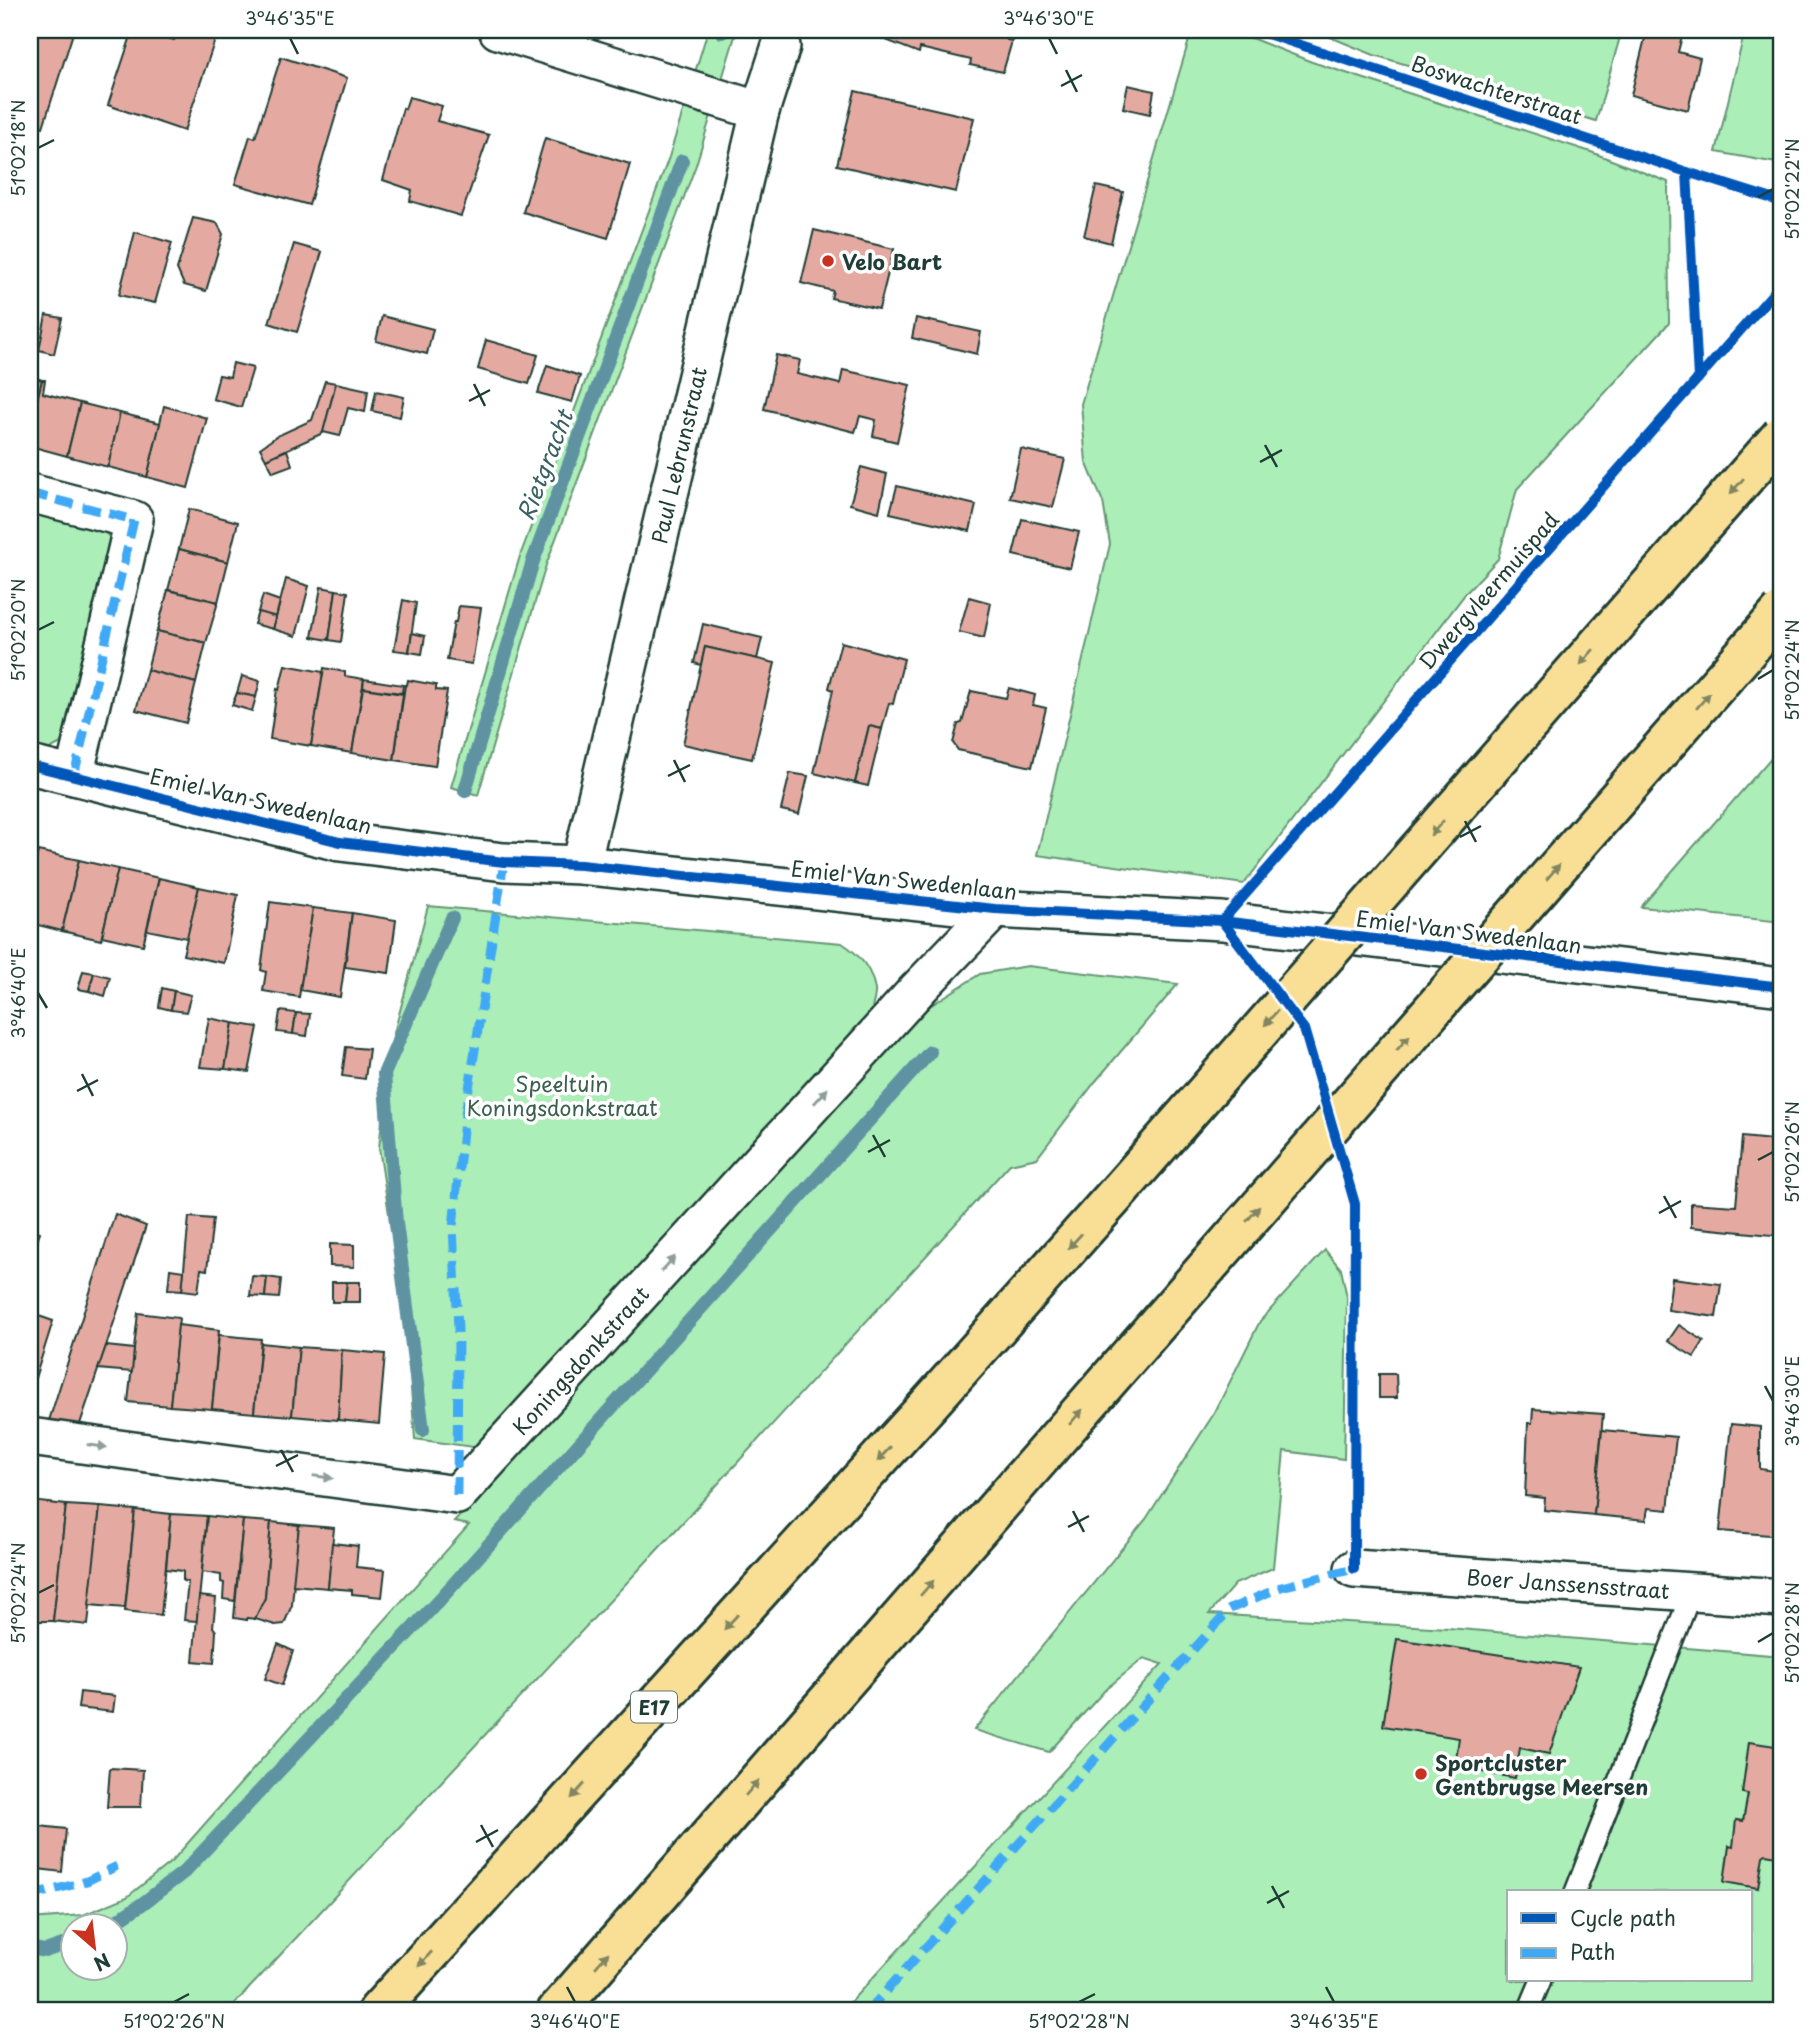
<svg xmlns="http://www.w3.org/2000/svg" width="1812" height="2041" viewBox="0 0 1812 2041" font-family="'Playpen Sans',sans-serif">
	<rect width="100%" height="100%" fill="#fff"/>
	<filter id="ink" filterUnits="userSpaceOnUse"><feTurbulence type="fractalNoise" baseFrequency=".0143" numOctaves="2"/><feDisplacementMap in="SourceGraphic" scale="14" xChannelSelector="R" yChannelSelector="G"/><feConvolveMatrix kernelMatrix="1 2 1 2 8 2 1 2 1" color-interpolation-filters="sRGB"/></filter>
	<g filter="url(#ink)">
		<g fill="#aceeb8" stroke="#669676" stroke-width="2" fill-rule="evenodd">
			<path d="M708 30H755L735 36 696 165 546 565 478 795 451 787 520 556 669 157Z"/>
			<path d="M1192 30H1224L1251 38 1312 62 1591 152 1668 182 1669 323 1517 489 1498 559 1466 593 1244 884 1037 855 1110 544 1103 502 1086 462 1081 404Z"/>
			<path d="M1313 30H1622L1596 121 1374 55Z"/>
			<path d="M1745 30H1782V164L1716 152Z"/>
			<path d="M30 512 104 531 112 540 113 547 61 743 48 750 30 746Z"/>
			<path d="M1782 745V922L1641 907Z"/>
			<path d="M428 906 842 943C859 954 872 969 875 990 876 998 871 1010 869 1018L481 1448 415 1439 406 1326 379 1148 390 1048Z"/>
			<path d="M1028 966 1178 984 1095 1082 1037 1158 1010 1164 674 1532 228 2011H30V1919L83 1915 127 1897 172 1861 469 1525 454 1522 919 1013 980 974ZM74 1926H116V1968H74Z"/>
			<path d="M1325 1250 1341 1269 1347 1297 1344 1459 1284 1451 1273 1568 1235 1584 1209 1614 1448 1628 1782 1656V2011H842L1162 1664 1144 1658 1106 1689 1049 1752 974 1730 1146 1519 1215 1412 1260 1321ZM1509 1892H1751V1980H1509Z"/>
		</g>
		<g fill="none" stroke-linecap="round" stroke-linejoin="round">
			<g stroke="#5f93a2" stroke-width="14">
				<path d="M722 32V30"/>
				<path d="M465 791 533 561 682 161"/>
				<path d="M423 1430 396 1223 384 1074 452 918"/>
				<path d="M109 1926 142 1904 184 1872 443 1596 930 1052"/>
				<path d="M30 1948 45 1951 74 1941"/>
			</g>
		</g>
		<g fill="#e4aaa2" stroke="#1f3d34" stroke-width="2">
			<path d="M30 30H74L43 127 30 123Z"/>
			<path d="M133 30H142L174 40 177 30H191L216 37 184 131 108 105Z"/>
			<path d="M886 30H1009L1007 40 1012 41 1003 72 970 65 971 60 920 48 919 53 883 39Z"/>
			<path d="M1647 30H1656L1682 36 1678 52 1700 58 1688 110 1631 95Z"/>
			<path d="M281 57 347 78 309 205 235 184 250 136 255 138Z"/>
			<path d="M1128 85 1154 91 1150 114 1123 108Z"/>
			<path d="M855 91 974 118 956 192 837 165Z"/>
			<path d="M409 97 442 106 437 121 489 135 461 216 410 201 412 190 383 180 403 108 405 109Z"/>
			<path d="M545 138 630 164 608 238 523 212Z"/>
			<path d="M1096 186 1123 192 1111 243 1084 236Z"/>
			<path d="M193 218 217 223 223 234 206 291 184 285 177 269Z"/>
			<path d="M814 230 894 249 879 309 831 298 833 291 801 283Z"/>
			<path d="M135 232 172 243 155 303 119 295Z"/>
			<path d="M294 244 322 252 297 332 269 323Z"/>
			<path d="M46 315 62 318 54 354 39 350Z"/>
			<path d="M382 316 433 329 427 354 376 341Z"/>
			<path d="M916 318 981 332 977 354 912 338Z"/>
			<path d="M486 340 538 355 529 384 478 369Z"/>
			<path d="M776 355 800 360 797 374 840 384 843 370 910 385 897 442 873 436 876 420 860 416 855 432 764 409Z"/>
			<path d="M233 363 253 368 241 407 213 399 219 375 230 377Z"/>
			<path d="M547 365 580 376 572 402 538 393Z"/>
			<path d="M30 376 42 380 30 429Z"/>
			<path d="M42 380H45L43 393 80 403 67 456 30 446V429Z"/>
			<path d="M325 381 336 383 323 433 266 459 260 448 277 436 312 420Z"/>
			<path d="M336 383 368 390 365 412 348 408 340 436 323 432Z"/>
			<path d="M376 391 404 397 400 417 372 411Z"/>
			<path d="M80 403 120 413 108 467 67 456Z"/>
			<path d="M164 406 207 418 188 488 147 477Z"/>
			<path d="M120 413 160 423 147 477 108 467Z"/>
			<path d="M1021 449 1065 459 1053 507 1010 498Z"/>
			<path d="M287 450 292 465 273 472 266 459Z"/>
			<path d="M861 467 887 474 879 512 850 504Z"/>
			<path d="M897 486 976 505 970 531 890 513Z"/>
			<path d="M189 509 238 522 228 562 179 549Z"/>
			<path d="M1022 519 1079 532 1070 568 1013 555Z"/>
			<path d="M179 549 228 562 218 602 168 590Z"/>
			<path d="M286 579 309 586 296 636 273 629Z"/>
			<path d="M321 587 336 590 329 640 312 637Z"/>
			<path d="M168 590 218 602 206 643 157 631Z"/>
			<path d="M336 590 348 592 341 642 329 640Z"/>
			<path d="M263 595 280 601 276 617 258 612Z"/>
			<path d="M969 597 991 603 984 638 959 632Z"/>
			<path d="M403 600 416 603 409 652 394 650Z"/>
			<path d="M459 606 481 608 472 664 447 660 454 622H456Z"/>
			<path d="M258 612 276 617 273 629 254 624Z"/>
			<path d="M703 624 762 638 757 659 705 647 701 665 694 663Z"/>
			<path d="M157 631 206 643 196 683 147 670Z"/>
			<path d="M412 633 425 636 422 654 409 652Z"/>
			<path d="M841 642 904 659 893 704 889 703 882 729 869 726 855 783 814 773 833 690 829 688Z"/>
			<path d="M705 647 775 663 752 759 683 744Z"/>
			<path d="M285 665 323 672 311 746 270 739 277 689 279 690Z"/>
			<path d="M324 668 345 672V676L364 679 352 753 311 746Z"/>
			<path d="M147 670 196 683 186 723 136 710Z"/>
			<path d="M242 676 260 681 256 697 237 693Z"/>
			<path d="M364 679 403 685 402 693 363 688Z"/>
			<path d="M408 680 436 685V690L447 691 435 766 394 760 405 685H407Z"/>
			<path d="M363 688 403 694 394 760 352 753Z"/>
			<path d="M1009 688 1035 695 1033 705 1046 708 1032 767 958 750 953 743 958 724 962 723 971 691 1006 698Z"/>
			<path d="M237 693 256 697 252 711 232 705Z"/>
			<path d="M869 726 882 729 868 786 855 783Z"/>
			<path d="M790 773 808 776 799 814 781 810Z"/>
			<path d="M30 849 38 851 30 885Z"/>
			<path d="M38 851 79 860 62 931 30 923V885Z"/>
			<path d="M79 860 118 869 101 940 62 931Z"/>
			<path d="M118 869 159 878 143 945 102 936Z"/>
			<path d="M159 878 199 887 187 938 147 930Z"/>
			<path d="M199 887 238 895 224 963 183 955Z"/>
			<path d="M270 902 313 908 299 997 263 991 266 972 261 970Z"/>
			<path d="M313 908 352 913 340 997 300 990Z"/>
			<path d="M352 913 396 920 389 973 345 967Z"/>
			<path d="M83 971 94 973 89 991 78 989Z"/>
			<path d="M94 973 110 977 105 996 89 991Z"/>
			<path d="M162 988 174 991 171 1010 159 1007Z"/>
			<path d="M174 991 191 995 186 1012 171 1010Z"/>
			<path d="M280 1011 296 1013 293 1034 277 1032Z"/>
			<path d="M296 1013 310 1014 307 1036 293 1034Z"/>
			<path d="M209 1018 233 1023 225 1069 200 1067Z"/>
			<path d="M233 1023 258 1027 249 1072 225 1069Z"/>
			<path d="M346 1047 369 1049 365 1079 342 1076Z"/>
			<path d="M1742 1137 1782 1141V1236L1691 1227V1203L1736 1206Z"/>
			<path d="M115 1214 146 1226 77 1433 46 1430Z"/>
			<path d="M189 1217 213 1219 207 1270 201 1269 198 1292 182 1290Z"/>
			<path d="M30 1228 40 1232 34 1252 30 1251Z"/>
			<path d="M330 1244 354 1245V1267L330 1266Z"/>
			<path d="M170 1269 184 1271 182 1290 168 1289Z"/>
			<path d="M252 1276 267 1277 265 1297 250 1296Z"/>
			<path d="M267 1277 281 1279 279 1298 265 1297Z"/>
			<path d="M1672 1278 1721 1284 1716 1317 1668 1310Z"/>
			<path d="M332 1282H347L345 1302H332Z"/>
			<path d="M347 1282H360V1302H345Z"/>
			<path d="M1781 1307H1782V1347H1778Z"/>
			<path d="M30 1313 53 1321 35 1378 30 1377Z"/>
			<path d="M138 1313 179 1318 170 1406 128 1402Z"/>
			<path d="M178 1325 219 1330 212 1409 170 1406Z"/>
			<path d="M1679 1325 1704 1341 1694 1357 1668 1341Z"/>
			<path d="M219 1335 261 1339 254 1413 212 1409Z"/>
			<path d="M261 1343 299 1347 292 1416 254 1413Z"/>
			<path d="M106 1346 134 1349 132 1372 98 1369Z"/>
			<path d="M299 1347 342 1350 338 1420 292 1416Z"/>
			<path d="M342 1350 385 1354 379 1424 338 1420Z"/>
			<path d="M1379 1374H1396L1397 1398H1379Z"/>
			<path d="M1533 1409 1603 1414 1594 1515 1544 1510 1545 1498 1525 1496 1528 1423H1532Z"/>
			<path d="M1731 1424 1760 1427V1469L1782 1472V1536L1720 1531Z"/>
			<path d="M1602 1430 1676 1437 1668 1510 1648 1508 1646 1520 1594 1515Z"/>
			<path d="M31 1501 66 1505 53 1621H30Z"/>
			<path d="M66 1505 100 1507 88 1625 53 1621Z"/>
			<path d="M100 1507 135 1510 125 1608 89 1605Z"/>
			<path d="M135 1510 171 1514 161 1615 125 1611Z"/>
			<path d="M171 1514 207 1516 197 1621 184 1620 188 1582 183 1581V1571L166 1569Z"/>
			<path d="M207 1516 243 1520 235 1601 223 1599 224 1583 221 1582V1575L202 1572Z"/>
			<path d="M243 1520 271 1522 265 1598 255 1619 247 1618V1620L234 1618Z"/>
			<path d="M271 1522 299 1525 292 1605 284 1624 275 1625 255 1619 265 1598Z"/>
			<path d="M299 1525 334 1528 328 1588 293 1585Z"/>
			<path d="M332 1543 358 1546 356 1567 385 1570 382 1597 352 1594V1590L328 1588Z"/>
			<path d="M199 1596 216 1598 213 1627 216 1631 214 1663 193 1661Z"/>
			<path d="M1397 1639 1579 1667 1549 1754 1520 1748 1515 1778 1455 1767 1459 1738 1383 1726Z"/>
			<path d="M278 1644 293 1651 282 1685 265 1679Z"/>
			<path d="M80 1692 115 1696 113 1712 78 1708Z"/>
			<path d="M1749 1742 1782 1747V1857L1766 1854 1763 1856 1758 1888 1724 1882 1729 1846 1733 1847 1736 1820 1743 1821 1748 1794 1742 1793Z"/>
			<path d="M110 1768 143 1770 141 1807H107Z"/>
			<path d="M30 1825 66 1829 62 1872 30 1868Z"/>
		</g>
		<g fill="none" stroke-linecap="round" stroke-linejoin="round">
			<g stroke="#1f3d34" stroke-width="24">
				<g id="lane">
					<path d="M1575 1892 1692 1591"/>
					<path d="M1528 2011 1541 1980"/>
				</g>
			</g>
			<g stroke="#1f3d34" stroke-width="42">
				<g id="street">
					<path d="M498 30 760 111"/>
					<path d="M30 493 134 520 74 776"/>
					<path d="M30 765 340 842 504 862 581 865 995 909 1222 921 1782 987"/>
					<path d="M581 865 760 111 781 46"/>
					<path d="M30 1437 457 1495 918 989 995 909"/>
					<path d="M1354 1569 1782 1598"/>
				</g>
			</g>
			<g stroke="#1f3d34" stroke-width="44">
				<g id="highway">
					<path d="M378 2011 930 1403 1120 1190"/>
					<path d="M557 2011 1208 1266"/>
				</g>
			</g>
			<use href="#lane" stroke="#fff" stroke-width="19"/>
			<use href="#street" stroke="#fff" stroke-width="37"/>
			<use href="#highway" stroke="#f9df96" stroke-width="38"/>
			<g stroke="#1f3d34" stroke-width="44" stroke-linecap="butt">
				<g id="highway-bridge">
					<path d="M1120 1190 1782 435"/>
					<path d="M1208 1266 1782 611"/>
				</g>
			</g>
			<use href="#highway-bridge" stroke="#f9df96" stroke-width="38"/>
			<g stroke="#3fa9f5" stroke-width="9" stroke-dasharray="18 9" stroke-linecap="butt">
				<path d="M30 493 134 520 74 776"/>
				<path d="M457 1495 458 1329 453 1227 464 1121 504 862"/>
				<path d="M30 1896 87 1881 117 1866"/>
				<path d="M868 2011 1230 1609 1281 1587 1354 1569"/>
			</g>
			<g stroke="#fff" stroke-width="15">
				<g id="cycleway">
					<path d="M1255 30 1687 172"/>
					<path d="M1698 379 1687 172 1782 202"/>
					<path d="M30 765 340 842 504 862 581 865 995 909 1222 921 1782 987"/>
					<path d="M1222 921 1782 283"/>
					<path d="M1222 921 1304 1029 1355 1204 1354 1569"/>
				</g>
			</g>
			<use href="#cycleway" stroke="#0057b8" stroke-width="10"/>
		</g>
		<defs><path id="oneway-solid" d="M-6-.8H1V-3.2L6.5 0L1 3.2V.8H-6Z" transform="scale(1.75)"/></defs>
		<g fill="#818660">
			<use href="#oneway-solid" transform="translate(1737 486) rotate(131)"/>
			<use href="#oneway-solid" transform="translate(1587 657) rotate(131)"/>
			<use href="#oneway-solid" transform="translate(1703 701) rotate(-49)"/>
			<use href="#oneway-solid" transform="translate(1437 828) rotate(131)"/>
			<use href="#oneway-solid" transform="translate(1553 872) rotate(-49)"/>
			<use href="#oneway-solid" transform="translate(1271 1018) rotate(131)"/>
			<use href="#oneway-solid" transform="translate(1403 1043) rotate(-49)"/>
			<use href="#oneway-solid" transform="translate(1253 1214) rotate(-49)"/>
			<use href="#oneway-solid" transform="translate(1075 1241) rotate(132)"/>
			<use href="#oneway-solid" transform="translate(1076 1417) rotate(-49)"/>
			<use href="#oneway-solid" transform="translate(884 1454) rotate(132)"/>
			<use href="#oneway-solid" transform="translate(927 1588) rotate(-49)"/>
			<use href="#oneway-solid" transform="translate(731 1622) rotate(132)"/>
			<use href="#oneway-solid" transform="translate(752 1788) rotate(-49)"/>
			<use href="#oneway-solid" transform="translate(578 1791) rotate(132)"/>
			<use href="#oneway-solid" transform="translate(425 1959) rotate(132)"/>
			<use href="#oneway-solid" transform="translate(602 1960) rotate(-49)"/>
		</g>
		<g fill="#8f9e9a">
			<use href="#oneway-solid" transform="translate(821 1096) rotate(-48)"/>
			<use href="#oneway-solid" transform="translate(668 1264) rotate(-48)"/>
			<use href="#oneway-solid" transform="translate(97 1446) rotate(8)"/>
			<use href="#oneway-solid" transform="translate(323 1477) rotate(8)"/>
		</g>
	</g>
	<path fill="none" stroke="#1f3d34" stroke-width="2.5" d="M290 38 298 54M1049 38 1057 54M1066 70 1077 92M1061 86 1082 75M38 148 54 140M1758 197 1773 189M474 384 485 406M469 401 490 390M1265 445 1277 467M1260 462 1282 450M38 630 54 622M1758 679 1773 670M674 760 685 782M668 776 690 765M1465 821 1476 842M1460 837 1481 826M38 993 47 1008M82 1074 93 1096M77 1091 98 1080M873 1135 885 1157M868 1152 890 1140M1758 1160 1773 1152M1664 1196 1676 1218M1659 1213 1681 1201M1765 1386 1773 1401M281 1450 293 1472M276 1466 298 1455M1073 1511 1084 1532M1068 1527 1089 1516M38 1593 54 1585M1758 1642 1773 1633M481 1825 493 1847M476 1842 498 1830M1272 1886 1284 1908M1267 1903 1289 1891M567 1987 575 2002M1326 1987 1334 2002M174 2002 189 1994M1079 2002 1095 1994"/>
	<g fill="#c8321e" stroke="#fff" stroke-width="2.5">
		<circle cx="828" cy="261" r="7"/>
		<circle cx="1421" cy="1774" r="7"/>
	</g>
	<g text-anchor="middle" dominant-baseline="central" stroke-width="7" stroke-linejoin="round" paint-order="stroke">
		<rect fill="#fff" stroke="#627771" stroke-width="2" x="631" y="1691.5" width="46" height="31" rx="5"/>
		<g font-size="19" font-weight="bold" fill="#1f3d34">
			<text x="654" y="1707">E17</text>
		</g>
		<g font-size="21" fill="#1f3d34" stroke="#fff">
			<text transform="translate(1497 89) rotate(18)">Boswachterstraat</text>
			<text transform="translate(678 455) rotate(-77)">Paul Lebrunstraat</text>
			<text transform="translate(1488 590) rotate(-49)">Dwergvleermuispad</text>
			<text transform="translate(261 800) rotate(13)">Emiel Van Swedenlaan</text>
			<text transform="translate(904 879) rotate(6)">Emiel Van Swedenlaan</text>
			<text transform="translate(1469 931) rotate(7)">Emiel Van Swedenlaan</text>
			<text transform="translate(580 1360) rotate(-48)">Koningsdonkstraat</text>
			<text transform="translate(1568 1583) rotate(4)">Boer Janssensstraat</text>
		</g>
		<g font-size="21" font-weight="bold" fill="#1f3d34" stroke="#fff" text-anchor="start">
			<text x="842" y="261">Velo Bart</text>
			<text x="1435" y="1762">Sportcluster<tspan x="1435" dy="24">Gentbrugse Meersen</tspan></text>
		</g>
		<g font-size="21" fill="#3b604e" stroke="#fff">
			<text x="562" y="1083">Speeltuin<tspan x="562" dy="24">Koningsdonkstraat</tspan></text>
		</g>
		<g font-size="23" font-style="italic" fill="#3a6162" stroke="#fff">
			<text transform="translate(544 465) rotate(-69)">Rietgracht</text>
		</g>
	</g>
	<rect width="1812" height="2041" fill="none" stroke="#fff" stroke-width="77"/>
	<rect x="1507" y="1890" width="245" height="91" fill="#ffffff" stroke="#a5b1ae" stroke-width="2"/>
	<rect x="1521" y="1913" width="35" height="10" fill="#0057b8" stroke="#a5b1ae" stroke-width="2"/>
	<text x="1570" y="1926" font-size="21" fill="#1f3d34">Cycle path</text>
	<rect x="1521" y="1948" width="35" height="10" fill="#3fa9f5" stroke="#a5b1ae" stroke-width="2"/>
	<text x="1570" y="1960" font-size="21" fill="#1f3d34">Path</text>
	<g transform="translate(94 1947) rotate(152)"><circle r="33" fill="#ffffff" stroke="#a5b1ae" stroke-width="2"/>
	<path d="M0-5L12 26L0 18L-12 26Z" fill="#c8321e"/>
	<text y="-10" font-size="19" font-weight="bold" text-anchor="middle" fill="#1f3d34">N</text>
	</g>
	<rect x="38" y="38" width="1735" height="1964" fill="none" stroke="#1f3d34" stroke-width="2.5"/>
	<g font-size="18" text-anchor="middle" fill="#1f3d34">
		<text x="290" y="25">3°46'35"E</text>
		<text x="1049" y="25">3°46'30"E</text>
		<text transform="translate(19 148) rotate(-90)" y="6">51°02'18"N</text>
		<text transform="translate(1793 189) rotate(-90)" y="6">51°02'22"N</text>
		<text transform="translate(19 630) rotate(-90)" y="6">51°02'20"N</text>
		<text transform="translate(1793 670) rotate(-90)" y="6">51°02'24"N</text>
		<text transform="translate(19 993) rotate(-90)" y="6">3°46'40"E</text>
		<text transform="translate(1793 1152) rotate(-90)" y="6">51°02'26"N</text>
		<text transform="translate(1793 1401) rotate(-90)" y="6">3°46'30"E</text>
		<text transform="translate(19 1593) rotate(-90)" y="6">51°02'24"N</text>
		<text transform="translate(1793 1633) rotate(-90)" y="6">51°02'28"N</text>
		<text x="174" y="2028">51°02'26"N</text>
		<text x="575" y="2028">3°46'40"E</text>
		<text x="1079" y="2028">51°02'28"N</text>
		<text x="1334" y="2028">3°46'35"E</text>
	</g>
</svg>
